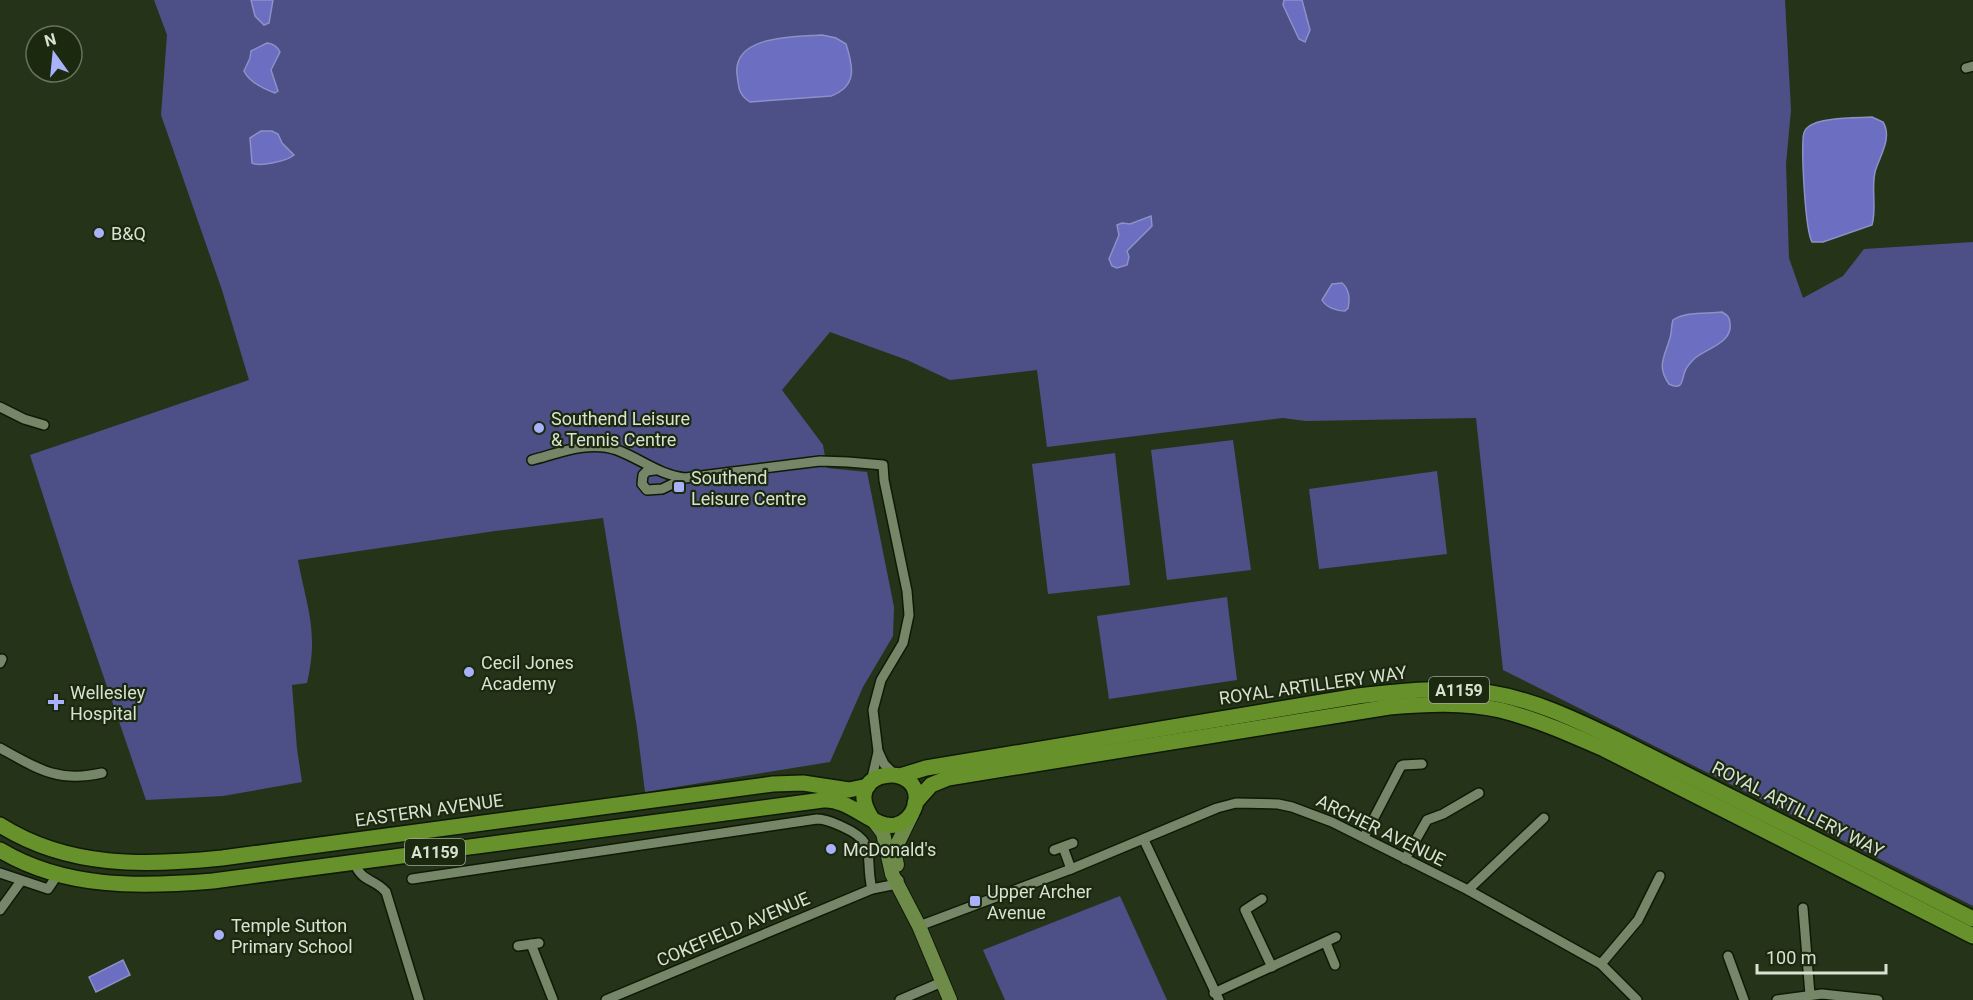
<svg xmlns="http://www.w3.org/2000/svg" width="1973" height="1000" viewBox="0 0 1973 1000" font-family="Roboto,sans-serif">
	<rect width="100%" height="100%" fill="#253319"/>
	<g fill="#4d5087">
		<path d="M154 0H1785L1791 110 1786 164 1789 258 1803 298 1843 276 1864 249 1973 242V906L1503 670 1476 418 1306 421 1283 418 1047 447 1037 370 950 380 907 360 830 332 782 390 823 445 827 468 867 472 894 607 893 636 863 687 830 762 645 792 637 728 603 518 495 531 298 560C307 609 319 631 307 683L292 685 297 749 302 782 223 796 146 800 70 579 30 455 249 380 222 290 161 115 167 35Z"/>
		<path d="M1233 440 1251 570 1167 580 1151 450Z"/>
		<path d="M1115 453 1130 585 1048 594 1032 464Z"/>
		<path d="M1437 471 1447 554 1319 569 1309 489Z"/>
		<path d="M1227 597 1237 680 1109 699 1097 616Z"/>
		<path d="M1120 896 1167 1000H1005L983 950Z"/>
	</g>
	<g fill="#6b6ec1" stroke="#8c91c6" stroke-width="1.5">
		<path d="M251 0H273L269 23 264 25 255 16Z"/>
		<path d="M1284 0H1302L1310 30 1305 42 1299 39 1283 5Z"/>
		<path d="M822 35 836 38 846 44C853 66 858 86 831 96L750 102C738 94 739 88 737 74 733 35 795 37 822 35Z"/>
		<path d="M267 43C272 43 278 47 280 52L271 70 278 91 275 93C264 89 249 82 244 71L250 58 251 51Z"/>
		<path d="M1872 117 1883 122C1893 138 1879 157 1875 172 1871 190 1877 208 1872 225L1823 242H1812C1805 229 1802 157 1803 140 1803 135 1804 130 1808 127 1819 117 1857 118 1872 117Z"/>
		<path d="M261 131H272L278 134 282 143 294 155C287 161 260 167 252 163L250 138Z"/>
		<path d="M1151 216 1152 226 1127 251 1129 257 1127 265 1117 268 1112 266 1109 259 1119 235 1117 225 1122 223 1130 224Z"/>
		<path d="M1342 283C1349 289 1350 299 1348 308L1345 311C1336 311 1326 307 1322 300L1332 284Z"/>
		<path d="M1722 312C1727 315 1730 317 1730 323 1733 343 1707 348 1695 358 1692 361 1688 365 1686 369 1681 377 1685 392 1669 384 1656 366 1665 356 1670 338 1672 332 1671 326 1673 320 1686 311 1707 314 1722 312Z"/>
		<path d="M123 960 130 975 96 992 89 977Z"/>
	</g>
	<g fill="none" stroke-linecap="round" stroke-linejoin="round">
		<g stroke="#0e1a03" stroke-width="12">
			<g id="street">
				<path d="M1966 68 1973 66"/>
				<path d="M0 407 24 419 44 425"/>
				<path d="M532 460C559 453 589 440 617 450 641 459 659 475 685 478L820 461 848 462 883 465 884 480 907 591 909 615 903 643 881 680 873 710 878 751 884 764 894 774"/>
				<path d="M655 470 647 471 643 475 642 484 647 490 662 489 683 479"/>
				<path d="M0 663 2 659"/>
				<path d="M0 748C38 769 58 783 102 773"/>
				<path d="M871 782 878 752"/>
				<path d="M1364 837 1401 766 1403 765 1422 764"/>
				<path d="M1144 840 1219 1000"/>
				<path d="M1063 847 1071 869"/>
				<path d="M1054 850 1073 843"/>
				<path d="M1405 859 1427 820 1443 814 1479 793"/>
				<path d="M354 862C362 883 374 878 386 892L419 1000"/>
				<path d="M0 873 48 889 58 874"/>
				<path d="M412 879 817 819C827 819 834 823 843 827 879 843 864 857 872 889"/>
				<path d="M1468 890 1544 818"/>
				<path d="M1262 899 1245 910 1272 967"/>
				<path d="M1803 908 1810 995"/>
				<path d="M0 910 21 881"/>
				<path d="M919 926 1071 869 1217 808 1236 803 1278 804 1292 807 1332 822 1468 890 1601 964 1637 1000"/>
				<path d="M1326 943 1335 965"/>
				<path d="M531 944 553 1000"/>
				<path d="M518 946 539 943"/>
				<path d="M1728 956 1744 1000"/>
				<path d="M1601 964 1638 920 1660 876"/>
				<path d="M1214 993 1336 937"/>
				<path d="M606 1000 872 889 897 884 899 880"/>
				<path d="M900 1000 942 982"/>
				<path d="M1777 1000 1822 994 1878 1000"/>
			</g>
		</g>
		<g stroke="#0e1a03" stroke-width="16">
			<g id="secondary">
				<path d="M874 821 883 833 892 874 919 926 950 1000"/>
				<path d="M897 865 894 851 912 814"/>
			</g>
		</g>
		<g stroke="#0e1a03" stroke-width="18">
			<g id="primary">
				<path d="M900 776 926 768 1358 696C1402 691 1446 686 1491 693 1535 700 1576 720 1616 739L1973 919"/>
				<path d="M915 803 931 785 948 778 1389 707C1426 704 1463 702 1500 710 1536 719 1570 734 1604 749L1973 936"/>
				<path d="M0 825C68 868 145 866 222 858L773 784 803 783 849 790 868 786"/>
				<path d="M0 850C65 889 140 887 213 881L823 800C851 798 874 830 896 825 906 822 912 815 915 806 927 759 839 768 871 817"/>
			</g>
		</g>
		<use href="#street" stroke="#768669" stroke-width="9"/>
		<use href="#secondary" stroke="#6e8b4a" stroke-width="14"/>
		<use href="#primary" stroke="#67912a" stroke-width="15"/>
	</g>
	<g fill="#a9b0fc" stroke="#1b290f" stroke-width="2">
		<circle cx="99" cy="233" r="6"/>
		<circle cx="539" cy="428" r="6"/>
		<rect x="673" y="481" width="12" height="12" rx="3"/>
		<circle cx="469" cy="672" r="6"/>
		<path d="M53 693h6v6h6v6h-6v6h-6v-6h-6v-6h6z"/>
		<circle cx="831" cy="849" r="6"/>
		<rect x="969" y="895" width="12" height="12" rx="3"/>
		<circle cx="219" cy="935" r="6"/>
	</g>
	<g text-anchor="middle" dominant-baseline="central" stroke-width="4.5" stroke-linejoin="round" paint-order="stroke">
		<g fill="#1b290f" stroke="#a0aa98" stroke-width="1.5">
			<rect x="1429" y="677" width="60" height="26" rx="4.5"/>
			<rect x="405" y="839" width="60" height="26" rx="4.5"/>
		</g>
		<g font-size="16" font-weight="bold" fill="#d9e2d2">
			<text x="1459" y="690">A1159</text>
			<text x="435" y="852">A1159</text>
		</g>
		<g font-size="18" fill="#d9e2d2" stroke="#1b290f" text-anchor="start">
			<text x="111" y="233">B&amp;Q</text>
			<text x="551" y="418">Southend Leisure<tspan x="551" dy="21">&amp; Tennis Centre</tspan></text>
			<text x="691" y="477">Southend<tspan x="691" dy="21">Leisure Centre</tspan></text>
			<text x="481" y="662">Cecil Jones<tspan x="481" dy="21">Academy</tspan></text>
			<text x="70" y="692">Wellesley<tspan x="70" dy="21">Hospital</tspan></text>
			<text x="843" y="849">McDonald's</text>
			<text x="987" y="891">Upper Archer<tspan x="987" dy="21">Avenue</tspan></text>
			<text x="231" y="925">Temple Sutton<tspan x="231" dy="21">Primary School</tspan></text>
		</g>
		<g font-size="18" fill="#d9e2d2" stroke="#1b290f">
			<text transform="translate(1313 685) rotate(-8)">ROYAL ARTILLERY WAY</text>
			<text transform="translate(1798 809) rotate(27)">ROYAL ARTILLERY WAY</text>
			<text transform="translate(429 810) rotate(-8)">EASTERN AVENUE</text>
			<text transform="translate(1381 830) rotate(26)">ARCHER AVENUE</text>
			<text transform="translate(733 929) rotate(-23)">COKEFIELD AVENUE</text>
		</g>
	</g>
	<g transform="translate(54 54) rotate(345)"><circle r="28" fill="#1b290f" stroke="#67735d" stroke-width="1.5"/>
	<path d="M0-4.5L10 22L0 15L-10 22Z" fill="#a9b0fc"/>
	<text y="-9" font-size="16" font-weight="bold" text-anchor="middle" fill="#d9e2d2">N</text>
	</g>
	<path d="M1757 964v9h129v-9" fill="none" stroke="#d9e2d2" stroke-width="3"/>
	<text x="1766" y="964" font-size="18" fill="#d9e2d2" stroke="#1b290f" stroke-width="4.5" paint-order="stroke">100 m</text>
</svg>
